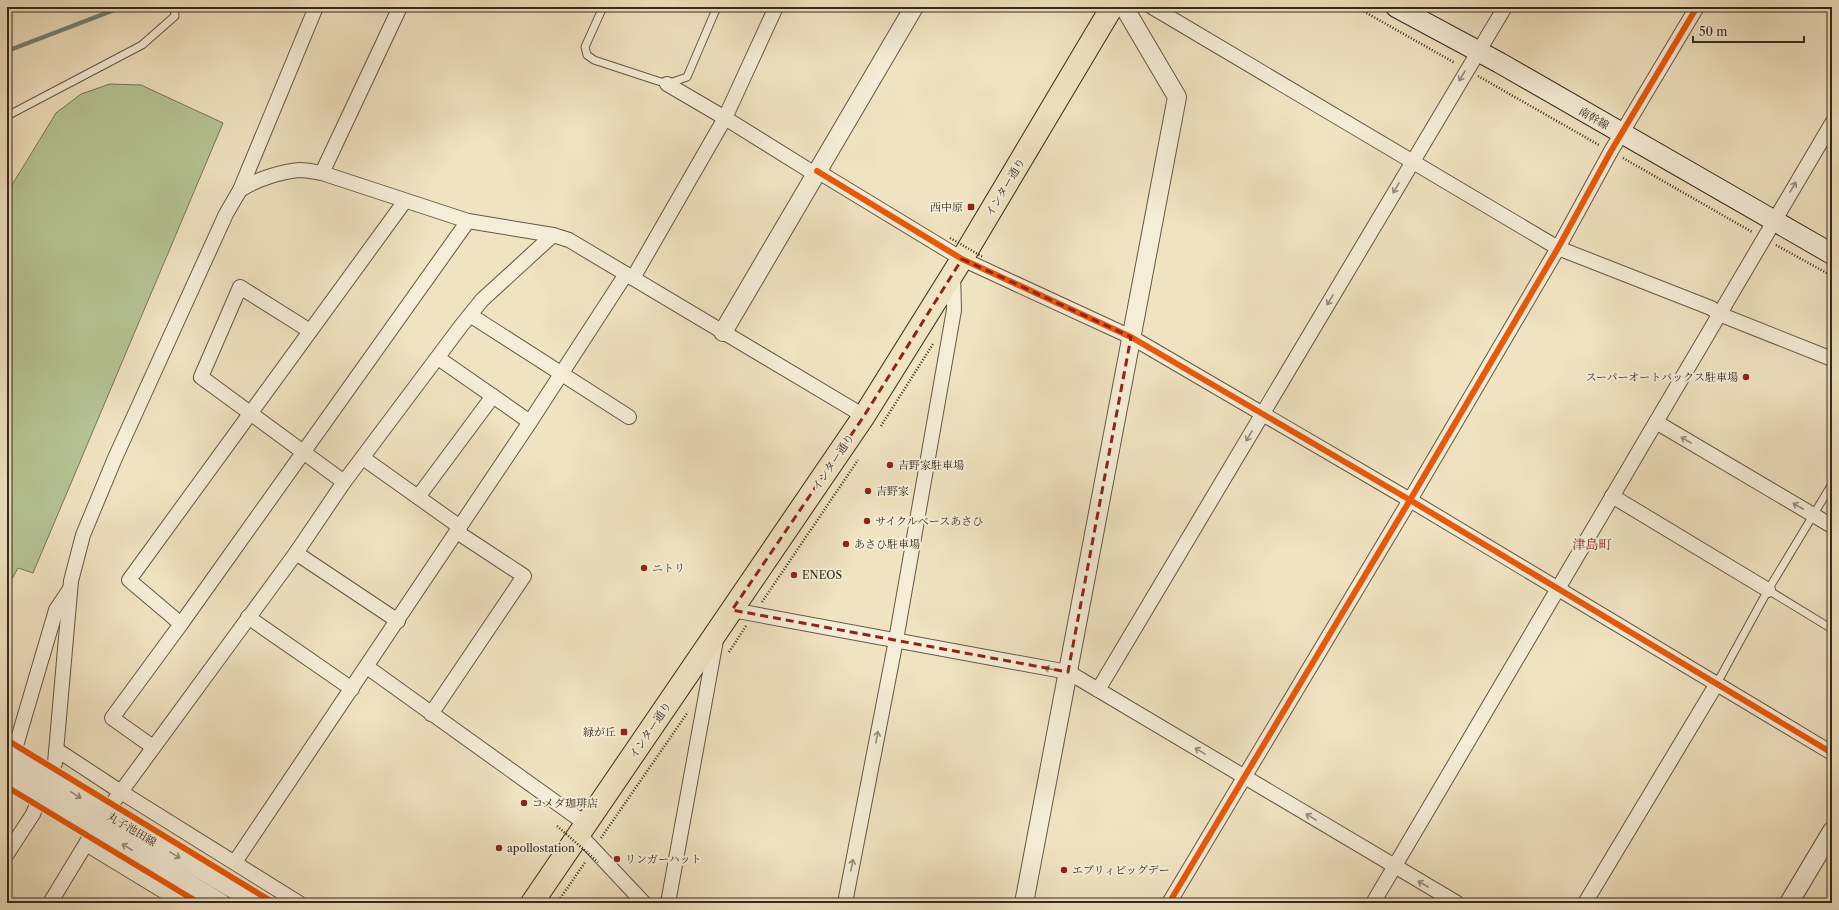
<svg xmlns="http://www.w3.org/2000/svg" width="1839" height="910" viewBox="0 0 1839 910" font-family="'Libre Caslon Text','Noto Serif JP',serif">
	<rect width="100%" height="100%" fill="#f0e3c1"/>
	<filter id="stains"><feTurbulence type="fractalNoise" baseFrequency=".005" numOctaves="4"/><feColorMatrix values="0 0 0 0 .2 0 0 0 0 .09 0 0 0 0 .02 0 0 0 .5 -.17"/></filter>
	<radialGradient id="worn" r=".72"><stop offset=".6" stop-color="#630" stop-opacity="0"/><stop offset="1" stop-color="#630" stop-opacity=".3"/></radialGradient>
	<path fill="#b6c495" stroke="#767759" d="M110 84 141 85 223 123 33 573 18 568 7 588V193L56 113 81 94Z"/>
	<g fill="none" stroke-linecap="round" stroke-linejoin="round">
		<path stroke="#72827a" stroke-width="4.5" d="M7 51 122 7"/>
		<g stroke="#645846" stroke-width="9">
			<g id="service">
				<path d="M603 7 585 47 587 55 594 60 667 84 687 77 717 7"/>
				<path d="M7 116 142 45 175 16 174 7"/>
				<path d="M1768 590 1832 629"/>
				<path d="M1716 685 1768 590 1832 484"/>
			</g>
		</g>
		<g stroke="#645846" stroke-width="16">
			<g id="minor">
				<path d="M776 7 725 118 815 174"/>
				<path d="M1152 7 1558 248 1711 308 1719 314 1832 359"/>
				<path d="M817 171 962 259 1131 337 1410 500 1832 753"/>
				<path d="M322 173 400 7"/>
				<path d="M240 190C255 180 282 171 300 170 307 170 315 172 322 173L468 221 553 235 569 240 864 416"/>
				<path d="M633 278 725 118 667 84"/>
				<path d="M470 315 629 417"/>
				<path d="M310 331 240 287 201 377 344 482"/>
				<path d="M438 358 530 422"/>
				<path d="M1656 422 1832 526"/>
				<path d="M363 458 460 527"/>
				<path d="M1612 496 1768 590"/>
				<path d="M418 497 493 396"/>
				<path d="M296 553 398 621"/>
				<path d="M732 610 1068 672 1457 903"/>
				<path d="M248 617 352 689"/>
				<path d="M181 624 468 221"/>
				<path d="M367 667 586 824"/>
				<path d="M1098 690 1505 7"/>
				<path d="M431 714 524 576 457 532"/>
				<path d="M153 747 112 718 181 624 129 580 405 201"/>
				<path d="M57 750 121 792 299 903"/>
				<path d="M10 766 56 610 70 589"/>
				<path d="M579 834 644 903"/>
				<path d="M86 844 183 903"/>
				<path d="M7 854 33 814 55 763 71 581 83 535 115 458 226 214 240 190 316 7"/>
				<path d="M235 862 530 422 626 274"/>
				<path d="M50 903 101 819 296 553 344 482 461 326 482 300 553 235"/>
				<path d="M668 903 716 640"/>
				<path d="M845 903 896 640 954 310 953 273"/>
				<path d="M1169 903 1410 500 1558 248 1611 151 1697 7"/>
				<path d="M1373 903 1832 123"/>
				<path d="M1585 903 1716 685"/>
			</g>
		</g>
		<g stroke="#645846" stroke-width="20">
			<g id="tertiary">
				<path d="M723 332 914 7"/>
				<path d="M118 821 257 903"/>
				<path d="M109 835 221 903"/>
				<path d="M1024 903 1177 97 1124 7"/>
				<path d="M1789 903 1832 831"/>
			</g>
		</g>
		<g stroke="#352a1d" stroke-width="22">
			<path id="secondary" d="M1396 7 1500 63 1832 254"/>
		</g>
		<g stroke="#352a1d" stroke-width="24">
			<path id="primary" d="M532 903 864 416 962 259 1112 7"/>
		</g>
		<g stroke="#352a1d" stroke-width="2.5" stroke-dasharray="1 2" stroke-linecap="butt">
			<path d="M1356 7 1455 63"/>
			<path d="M1478 76 1599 145"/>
			<path d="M1623 158 1752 232"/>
			<path d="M1776 245 1832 276"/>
			<path d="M881 426 933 344"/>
			<path d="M762 602 858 460"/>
			<path d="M729 652 746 626"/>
			<path d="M601 838 688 712"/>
			<path d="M557 903 586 861"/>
		</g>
		<use href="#service" stroke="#f5edd7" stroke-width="7"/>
		<use href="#minor" stroke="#f5edd7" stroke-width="14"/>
		<use href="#tertiary" stroke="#f5edd7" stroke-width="18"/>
		<use href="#secondary" stroke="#f5edd7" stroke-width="20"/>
		<use href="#primary" stroke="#f0e3c1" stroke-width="22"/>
		<g stroke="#645846" stroke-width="20" stroke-linecap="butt">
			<g id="tertiary-bridge">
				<path d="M7 753 118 821"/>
				<path d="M7 773 109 835"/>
			</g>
		</g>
		<g stroke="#352a1d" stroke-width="2.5" stroke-dasharray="1 2" stroke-linecap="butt">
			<path d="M950 238 983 257"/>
			<path d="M134 817 274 903"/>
			<path d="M557 826 598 862"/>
			<path d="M112 851 199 903"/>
		</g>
		<use href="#tertiary-bridge" stroke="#f5edd7" stroke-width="18"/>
		<g stroke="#f5edd7" stroke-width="8">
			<g id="cycleway">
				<path d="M817 171 962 259 1131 337 1410 500 1832 753"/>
				<path d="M7 740 274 903"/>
				<path d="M7 787 199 903"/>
				<path d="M1169 903 1410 500 1558 248 1611 151 1697 7"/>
			</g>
		</g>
		<use href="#cycleway" stroke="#e8590c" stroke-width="6"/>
	</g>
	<defs><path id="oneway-shaft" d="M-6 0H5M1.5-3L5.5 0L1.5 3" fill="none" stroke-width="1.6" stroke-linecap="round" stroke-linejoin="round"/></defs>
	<g stroke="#958c7a">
		<use href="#oneway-shaft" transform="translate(1462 76) rotate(121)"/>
		<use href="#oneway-shaft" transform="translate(1793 187) rotate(-59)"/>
		<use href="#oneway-shaft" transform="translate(1396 188) rotate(121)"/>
		<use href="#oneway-shaft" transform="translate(1330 300) rotate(121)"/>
		<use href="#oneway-shaft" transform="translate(1249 436) rotate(121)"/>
		<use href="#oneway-shaft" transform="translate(1686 440) rotate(-150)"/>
		<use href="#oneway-shaft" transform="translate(1798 506) rotate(-150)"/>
		<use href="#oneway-shaft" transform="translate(1050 669) rotate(-169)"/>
		<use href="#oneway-shaft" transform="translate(877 737) rotate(-79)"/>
		<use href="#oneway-shaft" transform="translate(1200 751) rotate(-149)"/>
		<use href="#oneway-shaft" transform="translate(76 795) rotate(31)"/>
		<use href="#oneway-shaft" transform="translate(1311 817) rotate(-149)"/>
		<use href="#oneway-shaft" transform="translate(127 847) rotate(-149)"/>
		<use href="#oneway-shaft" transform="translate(175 855) rotate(31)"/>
		<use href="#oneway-shaft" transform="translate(852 865) rotate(-79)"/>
		<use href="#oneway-shaft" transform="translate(1423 884) rotate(-150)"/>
	</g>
	<path fill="none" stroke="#8f2418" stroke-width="3" stroke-dasharray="8 5" stroke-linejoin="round" d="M962 259 1131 337 1068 672 732 610 864 416Z"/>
	<g fill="#8f2418" stroke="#f5edd7" stroke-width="1.5">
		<rect x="967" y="203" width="8" height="8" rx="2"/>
		<circle cx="1746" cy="377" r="4"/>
		<circle cx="890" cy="465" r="4"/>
		<circle cx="868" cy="491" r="4"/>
		<circle cx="867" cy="521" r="4"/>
		<circle cx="846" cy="544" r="4"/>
		<circle cx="644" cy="568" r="4"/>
		<circle cx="794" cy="575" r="4"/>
		<rect x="620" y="728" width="8" height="8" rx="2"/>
		<circle cx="524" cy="803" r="4"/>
		<circle cx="499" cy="848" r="4"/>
		<circle cx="617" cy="859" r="4"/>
		<circle cx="1064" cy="870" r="4"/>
	</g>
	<g text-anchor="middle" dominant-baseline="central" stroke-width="4" stroke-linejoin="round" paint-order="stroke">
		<g font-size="11" fill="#352a1d" stroke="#f5edd7">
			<text transform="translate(1594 118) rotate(30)">南幹線</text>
			<text transform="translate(1005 187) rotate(-59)">インター通り</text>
			<text transform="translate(833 462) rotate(-56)">インター通り</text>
			<text transform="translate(650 730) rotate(-56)">インター通り</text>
			<text transform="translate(132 829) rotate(31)">丸子池田線</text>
		</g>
		<g font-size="11" fill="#352a1d" stroke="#f5edd7" text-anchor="start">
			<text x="963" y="207" text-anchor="end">西中原</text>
			<text x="1738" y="377" text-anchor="end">スーパーオートバックス駐車場</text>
			<text x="898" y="465">吉野家駐車場</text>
			<text x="876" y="491">吉野家</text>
			<text x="875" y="521">サイクルベースあさひ</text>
			<text x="854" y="544">あさひ駐車場</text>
			<text x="652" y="568">ニトリ</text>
			<text x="802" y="575">ENEOS</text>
			<text x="616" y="732" text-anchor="end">緑が丘</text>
			<text x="532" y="803">コメダ珈琲店</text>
			<text x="507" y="848">apollostation</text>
			<text x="625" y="859">リンガーハット</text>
			<text x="1072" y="870">エブリィビッグデー</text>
		</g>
		<g font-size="13" fill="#7a1f14" stroke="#f5edd7">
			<text x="1592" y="544">津島町</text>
		</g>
	</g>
	<rect width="1839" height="910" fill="none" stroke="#f0e3c1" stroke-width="24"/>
	<rect x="8" y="8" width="1823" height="894" fill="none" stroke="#352a1d" stroke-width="2"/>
	<rect x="12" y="12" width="1815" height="886" fill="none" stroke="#352a1d"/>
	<path d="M1693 36v6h111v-6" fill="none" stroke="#352a1d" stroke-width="2"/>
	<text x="1699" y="36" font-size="12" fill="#352a1d" stroke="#f5edd7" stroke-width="3" paint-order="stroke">50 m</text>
	<rect width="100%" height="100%" filter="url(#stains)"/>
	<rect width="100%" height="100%" fill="url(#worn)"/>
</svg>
